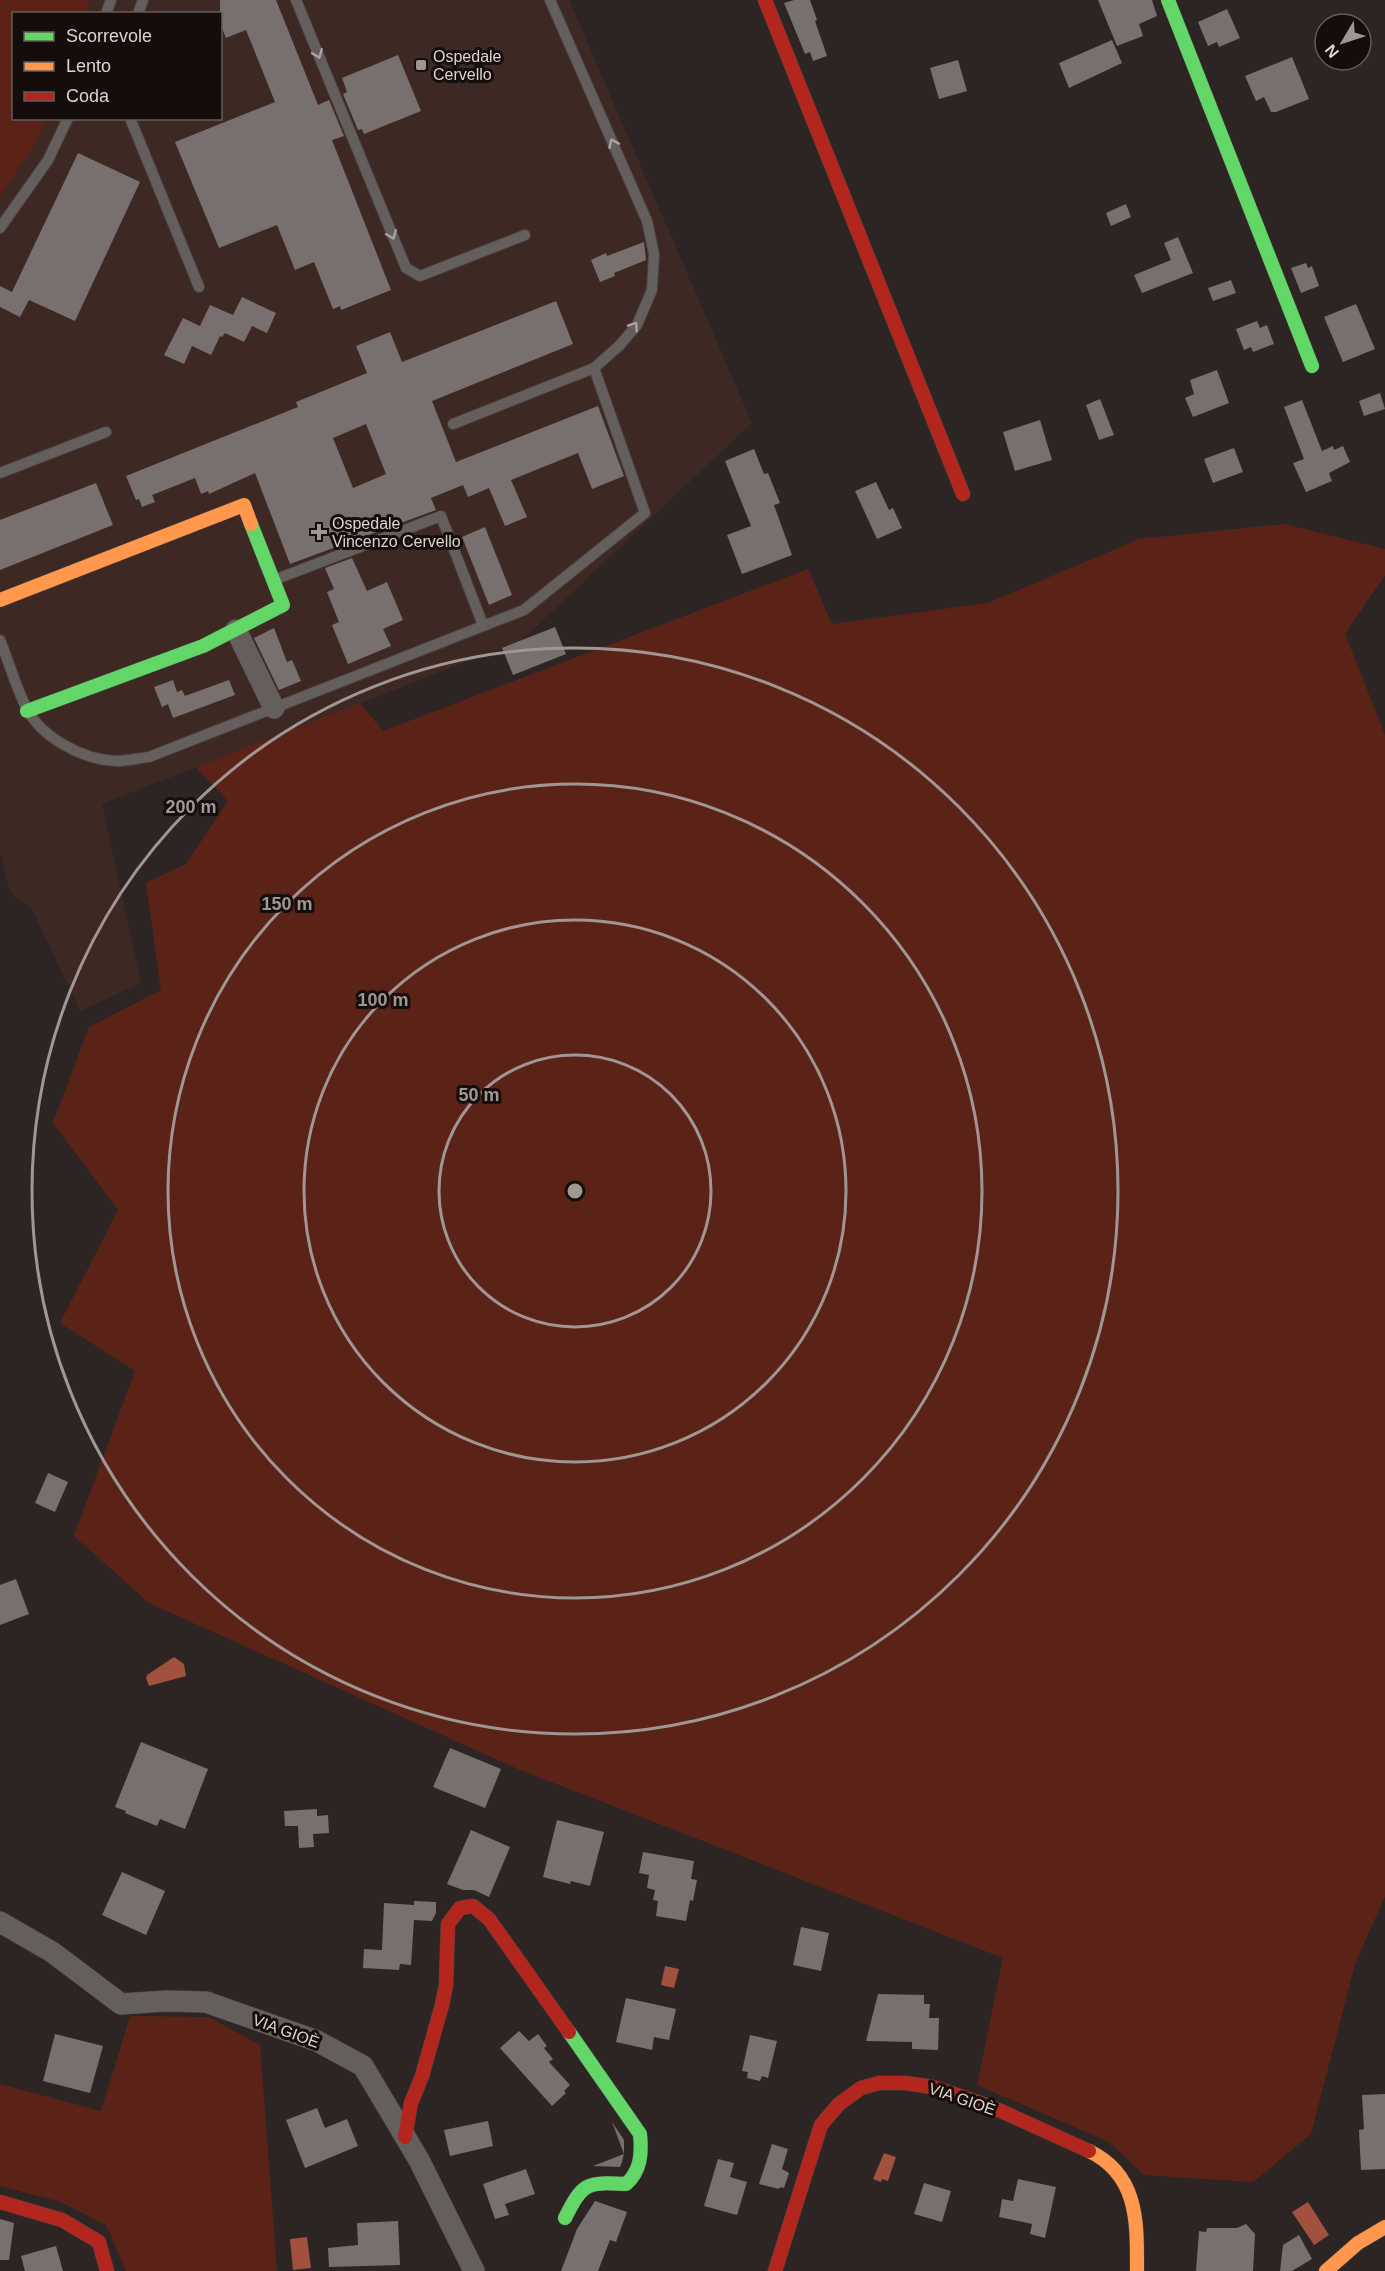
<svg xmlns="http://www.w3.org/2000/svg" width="1385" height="2271" viewBox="0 0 1385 2271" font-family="Arial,sans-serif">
	<rect width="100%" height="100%" fill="#2d2523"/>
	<path fill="#3d2824" d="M91 0H569L752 423 522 640 102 804 141 983 80 1011 30 905 14 897 9 888 0 853V198L33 147 47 119 220 118V14L86 13Z"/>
	<g fill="#5b2317">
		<path d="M0 0H91L86 13 14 14V118L47 119 33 147 0 198Z"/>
		<path d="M1285 524 1385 549V575L1345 634 1385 735V1896L1355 1964 1311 2134 1253 2182 1144 2175 1109 2142 977 2085 1003 1958 518 1769 149 1603 74 1536 135 1371 60 1323 118 1210 53 1123 89 1027 161 990 146 883 186 864 228 801 196 767 360 703 383 731 808 569 832 624 988 603 1139 539Z"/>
		<path d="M130 2016 209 2017 260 2045 277 2271H126L106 2225 61 2202 0 2186V2084L101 2111Z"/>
	</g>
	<g fill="#a1513e">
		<path d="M174 1657 184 1664 186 1676 149 1686 146 1678 147 1675Z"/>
		<path d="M665 1966 679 1969 674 1988 661 1985Z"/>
		<path d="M884 2153 896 2157 888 2181 882 2179 881 2182 873 2179Z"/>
		<path d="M1308 2202 1329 2235 1314 2245 1292 2212Z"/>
		<path d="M307 2237 311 2268 293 2270 290 2239Z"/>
	</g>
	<g fill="#78706e" fill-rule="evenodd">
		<path d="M220 0H276L318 105 329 100 344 136 332 140 391 290 341 310 340 306 333 309 314 262 295 270 277 225 219 248 175 142 275 102 246 30 226 38 220 23Z"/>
		<path d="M794 0H810L817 20 815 21 827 56 813 61 810 52 805 54 784 3Z"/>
		<path d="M1098 0H1152L1157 16 1139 24 1143 36 1117 46Z"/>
		<path d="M1227 9 1240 38 1219 47 1217 42 1208 46 1198 22Z"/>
		<path d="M1112 40 1122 63 1069 88 1059 63Z"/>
		<path d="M398 55 421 111 364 134 362 129 358 130 343 94 347 92 342 78Z"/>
		<path d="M1292 57 1309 99 1276 112H1271L1264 97 1256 101 1245 76Z"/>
		<path d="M958 60 967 91 939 99 930 68Z"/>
		<path d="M78 153 140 182 75 321 29 300 20 317 0 307V286L12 292Z"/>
		<path d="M1126 204 1131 217 1111 226 1106 213Z"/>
		<path d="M1178 237 1193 273 1142 293 1134 275 1171 260 1164 243Z"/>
		<path d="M644 242 646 260 614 273 615 276 600 282 591 260 606 253 607 256Z"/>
		<path d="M1306 263 1308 268 1312 266 1319 286 1301 293 1291 268Z"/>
		<path d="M1231 280 1236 293 1213 301 1208 288Z"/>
		<path d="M242 297 276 313 267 333 252 326 244 342 225 333 222 337 220 336 211 355 192 346 184 364 164 355 183 318 200 326 210 305 233 315Z"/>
		<path d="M556 301 573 344 432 401 456 462 598 406 624 476 592 489 578 453 511 480 527 517 505 526 489 488 468 497 463 485 431 498 436 510 290 564 255 473 209 494 208 491 201 494 195 478 152 495 155 502 142 507 139 499 136 500 126 476 298 407 296 402 367 373 356 346 390 332 402 362ZM366 424 386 474 353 488 333 438Z"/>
		<path d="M1356 304 1375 349 1343 362 1324 317Z"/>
		<path d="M1257 321 1260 328 1267 325 1274 344 1253 352 1251 347 1244 350 1236 329Z"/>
		<path d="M1217 370 1229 403 1193 417 1185 398 1194 394 1190 380Z"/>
		<path d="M1380 393 1385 409 1364 416 1359 401Z"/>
		<path d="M1100 399 1114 435 1099 440 1086 405Z"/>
		<path d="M1302 400 1322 451 1333 446 1334 450 1343 446 1350 462 1329 473 1332 481 1306 492 1293 463 1304 459 1284 407Z"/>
		<path d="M1040 420 1052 460 1015 471 1003 432Z"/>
		<path d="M1234 448 1243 472 1213 483 1204 459Z"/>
		<path d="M754 449 764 474 768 473 780 503 774 505 792 555 742 574 727 535 751 526 725 461Z"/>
		<path d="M876 482 889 510 893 508 902 528 877 539 855 491Z"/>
		<path d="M96 483 113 525 0 570V520Z"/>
		<path d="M485 527 512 595 489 605 462 537Z"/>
		<path d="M352 558 367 591 387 582 403 620 383 629 391 646 348 664 332 625 339 622 327 592 334 589 325 568Z"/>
		<path d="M555 627 566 654 513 675 502 648Z"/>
		<path d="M274 628 287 662 292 660 301 681 279 690 254 638Z"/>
		<path d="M173 680 177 692 182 690 185 696 229 680 235 695 173 718 168 704 162 707 154 687Z"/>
		<path d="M48 1473 68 1482 55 1512 35 1503Z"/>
		<path d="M16 1579 29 1614 0 1625V1585Z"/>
		<path d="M141 1742 208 1769 185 1829 160 1819 157 1826 125 1813 126 1811 115 1807Z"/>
		<path d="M450 1748 501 1769 485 1808 433 1787Z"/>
		<path d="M317 1809V1816L328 1815 329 1833 313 1834 314 1847 299 1848 298 1826H285L284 1811Z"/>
		<path d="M557 1820 604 1832 590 1886 571 1881 570 1884 543 1877Z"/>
		<path d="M471 1830 510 1847 489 1897 474 1890H463L447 1884Z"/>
		<path d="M643 1852 694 1861 691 1879 697 1880 693 1901 690 1900 686 1921 656 1916 658 1901 653 1900 655 1890 647 1888 649 1875 639 1873Z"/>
		<path d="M122 1872 165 1891 146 1935 102 1915Z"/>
		<path d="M414 1901 436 1902V1913L432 1921 414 1920 411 1965 400 1964 399 1970 363 1968 364 1949 382 1950 384 1903 414 1905Z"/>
		<path d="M801 1927 829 1933 821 1971 793 1965Z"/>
		<path d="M878 1994 924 1995V2004H930L929 2018H939L938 2050 912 2049V2042L866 2041Z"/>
		<path d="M626 1998 676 2009 669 2040 654 2037 652 2050 616 2042Z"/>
		<path d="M519 2031 529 2041 538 2034 547 2046 544 2048 553 2059 549 2062 570 2085 564 2091 566 2093 552 2106 500 2048Z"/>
		<path d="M55 2034 103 2046 90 2093 43 2081Z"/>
		<path d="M750 2035 777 2041 768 2078 762 2076 760 2081 747 2078 748 2072 742 2071Z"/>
		<path d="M1385 2094V2169L1361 2170 1359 2130 1364 2129 1362 2095Z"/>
		<path d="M317 2108 325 2128 347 2119 358 2146 305 2168 286 2120Z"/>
		<path d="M488 2121 493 2146 450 2156 444 2130Z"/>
		<path d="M612 2122 624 2140V2153L622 2162 620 2167 593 2166 624 2154Z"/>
		<path d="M772 2144 788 2149 782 2169 789 2173 784 2188 780 2187 779 2189 759 2184Z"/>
		<path d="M718 2159 734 2163 730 2177 747 2182 737 2215 704 2206Z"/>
		<path d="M526 2169 535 2194 505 2204 509 2215 495 2219 483 2184Z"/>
		<path d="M1018 2179 1056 2187 1045 2238 1030 2234 1032 2224 999 2217 1002 2199 1013 2201Z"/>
		<path d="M924 2183 951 2191 942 2222 914 2214Z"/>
		<path d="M595 2201 627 2212 616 2242 610 2240 598 2271H561L577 2229Z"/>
		<path d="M0 2219 14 2223 9 2260H0Z"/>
		<path d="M398 2221 400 2265 329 2267 328 2248 358 2245 357 2223Z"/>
		<path d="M1246 2224 1255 2234 1253 2271H1196L1199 2231 1206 2232 1207 2228H1237Z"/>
		<path d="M1299 2235 1312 2259 1292 2271H1280L1283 2245Z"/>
		<path d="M56 2246 63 2271H25L21 2256Z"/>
	</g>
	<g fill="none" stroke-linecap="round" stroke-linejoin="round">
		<g stroke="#494240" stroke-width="12">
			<g id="lane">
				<path d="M296 0 406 268 420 276 525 235"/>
				<path d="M106 14 111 0"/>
				<path d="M138 14 143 0"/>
				<path d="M130 118 199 287"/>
				<path d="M0 228 48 160 68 118"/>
				<path d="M453 424 594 368 619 346 637 325 652 290 654 254 647 221 550 0"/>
				<path d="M0 473 106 432"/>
				<path d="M274 580 441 516 483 625"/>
				<path d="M0 640C9 662 16 688 27 709 43 739 84 760 117 761 127 761 139 758 149 757L524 610 645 513 594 368"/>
			</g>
		</g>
		<g stroke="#494240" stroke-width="22">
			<g id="street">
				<path d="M236 630 274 708"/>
				<path d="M0 1922 52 1952 121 2004 166 2001 206 2002 317 2041 363 2066 419 2160 474 2271"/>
			</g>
		</g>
		<g stroke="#494240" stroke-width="15">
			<g id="fast">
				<path d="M1168 0 1312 366"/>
				<path d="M27 711 203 646 283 605 251 524"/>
				<path d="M565 2218C583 2182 587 2182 626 2184 641 2171 642 2153 640 2134L569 2032"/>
			</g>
		</g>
		<g stroke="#494240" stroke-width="15">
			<g id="slow">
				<path d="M0 600 244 505 251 524"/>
				<path d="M1089 2151C1139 2175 1137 2223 1137 2271"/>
				<path d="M1326 2271 1358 2243 1385 2227"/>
			</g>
		</g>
		<g stroke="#494240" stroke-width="15">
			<g id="jam">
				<path d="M765 0 963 494"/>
				<path d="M405 2137 411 2103 422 2076 442 2005 446 1985 448 1924 460 1908 473 1906 489 1919 569 2032"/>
				<path d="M0 2202 62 2220 99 2242 107 2271"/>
				<path d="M775 2271 821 2125 839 2104 861 2088 879 2083H905L933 2087 992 2107 1089 2151"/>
			</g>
		</g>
		<use href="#lane" stroke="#645e5c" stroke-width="10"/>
		<use href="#street" stroke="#645e5c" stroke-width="21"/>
		<use href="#fast" stroke="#63d668" stroke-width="14"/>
		<use href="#slow" stroke="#ff974d" stroke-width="14"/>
		<use href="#jam" stroke="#b3261e" stroke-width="14"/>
	</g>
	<defs><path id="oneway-chevron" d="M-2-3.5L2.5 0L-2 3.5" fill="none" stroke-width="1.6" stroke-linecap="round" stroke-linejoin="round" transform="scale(1.5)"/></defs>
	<g stroke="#ada4a2">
		<use href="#oneway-chevron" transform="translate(318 54) rotate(68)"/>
		<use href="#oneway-chevron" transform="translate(613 143) rotate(-114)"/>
		<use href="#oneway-chevron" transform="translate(392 235) rotate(68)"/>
		<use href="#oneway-chevron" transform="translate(634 326) rotate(-56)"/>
	</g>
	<g fill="none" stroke="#a09693" stroke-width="3">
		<circle cx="575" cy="1191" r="136"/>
		<circle cx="575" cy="1191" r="271"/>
		<circle cx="575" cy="1191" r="407"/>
		<circle cx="575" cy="1191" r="543"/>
	</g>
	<g fill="#a09693" stroke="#140d0c" stroke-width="2">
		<rect x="415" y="59" width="12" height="12" rx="3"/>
		<path d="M316 523h6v6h6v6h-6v6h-6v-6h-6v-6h6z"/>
	</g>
	<g text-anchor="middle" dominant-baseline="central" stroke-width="6" stroke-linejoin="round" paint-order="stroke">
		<g font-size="16" fill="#ded3d0" stroke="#140d0c" text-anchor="start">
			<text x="433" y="56">Ospedale<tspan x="433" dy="18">Cervello</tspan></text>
			<text x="332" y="523">Ospedale<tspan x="332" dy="18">Vincenzo Cervello</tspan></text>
		</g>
		<g font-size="16" fill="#ded3d0" stroke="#140d0c">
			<text transform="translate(286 2031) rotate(20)">VIA GIOÈ</text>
			<text transform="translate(962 2099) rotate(19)">VIA GIOÈ</text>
		</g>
	</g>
	<circle cx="575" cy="1191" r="9" fill="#a09693" stroke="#140d0c" stroke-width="3"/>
	<g font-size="18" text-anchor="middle" font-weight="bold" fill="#a09693" stroke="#140d0c" stroke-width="6" stroke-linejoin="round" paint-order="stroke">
		<text x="191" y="813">200 m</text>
		<text x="287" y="910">150 m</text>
		<text x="383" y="1006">100 m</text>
		<text x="479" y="1101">50 m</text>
	</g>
	<rect x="12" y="12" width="210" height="108" fill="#140d0c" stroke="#655c5a" stroke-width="1.5"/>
	<rect x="24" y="32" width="30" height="9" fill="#63d668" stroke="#655c5a" stroke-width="1.5"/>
	<text x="66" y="42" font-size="18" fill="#ded3d0">Scorrevole</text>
	<rect x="24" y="62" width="30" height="9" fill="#ff974d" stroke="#655c5a" stroke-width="1.5"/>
	<text x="66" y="72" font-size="18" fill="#ded3d0">Lento</text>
	<rect x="24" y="92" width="30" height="9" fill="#b3261e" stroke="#655c5a" stroke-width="1.5"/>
	<text x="66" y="102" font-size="18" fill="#ded3d0">Coda</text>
	<g transform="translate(1343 42) rotate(231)"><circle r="28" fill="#140d0c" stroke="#655c5a" stroke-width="1.5"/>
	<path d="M0-4.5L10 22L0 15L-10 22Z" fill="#a09693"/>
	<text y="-9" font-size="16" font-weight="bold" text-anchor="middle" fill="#ded3d0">N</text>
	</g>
</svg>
